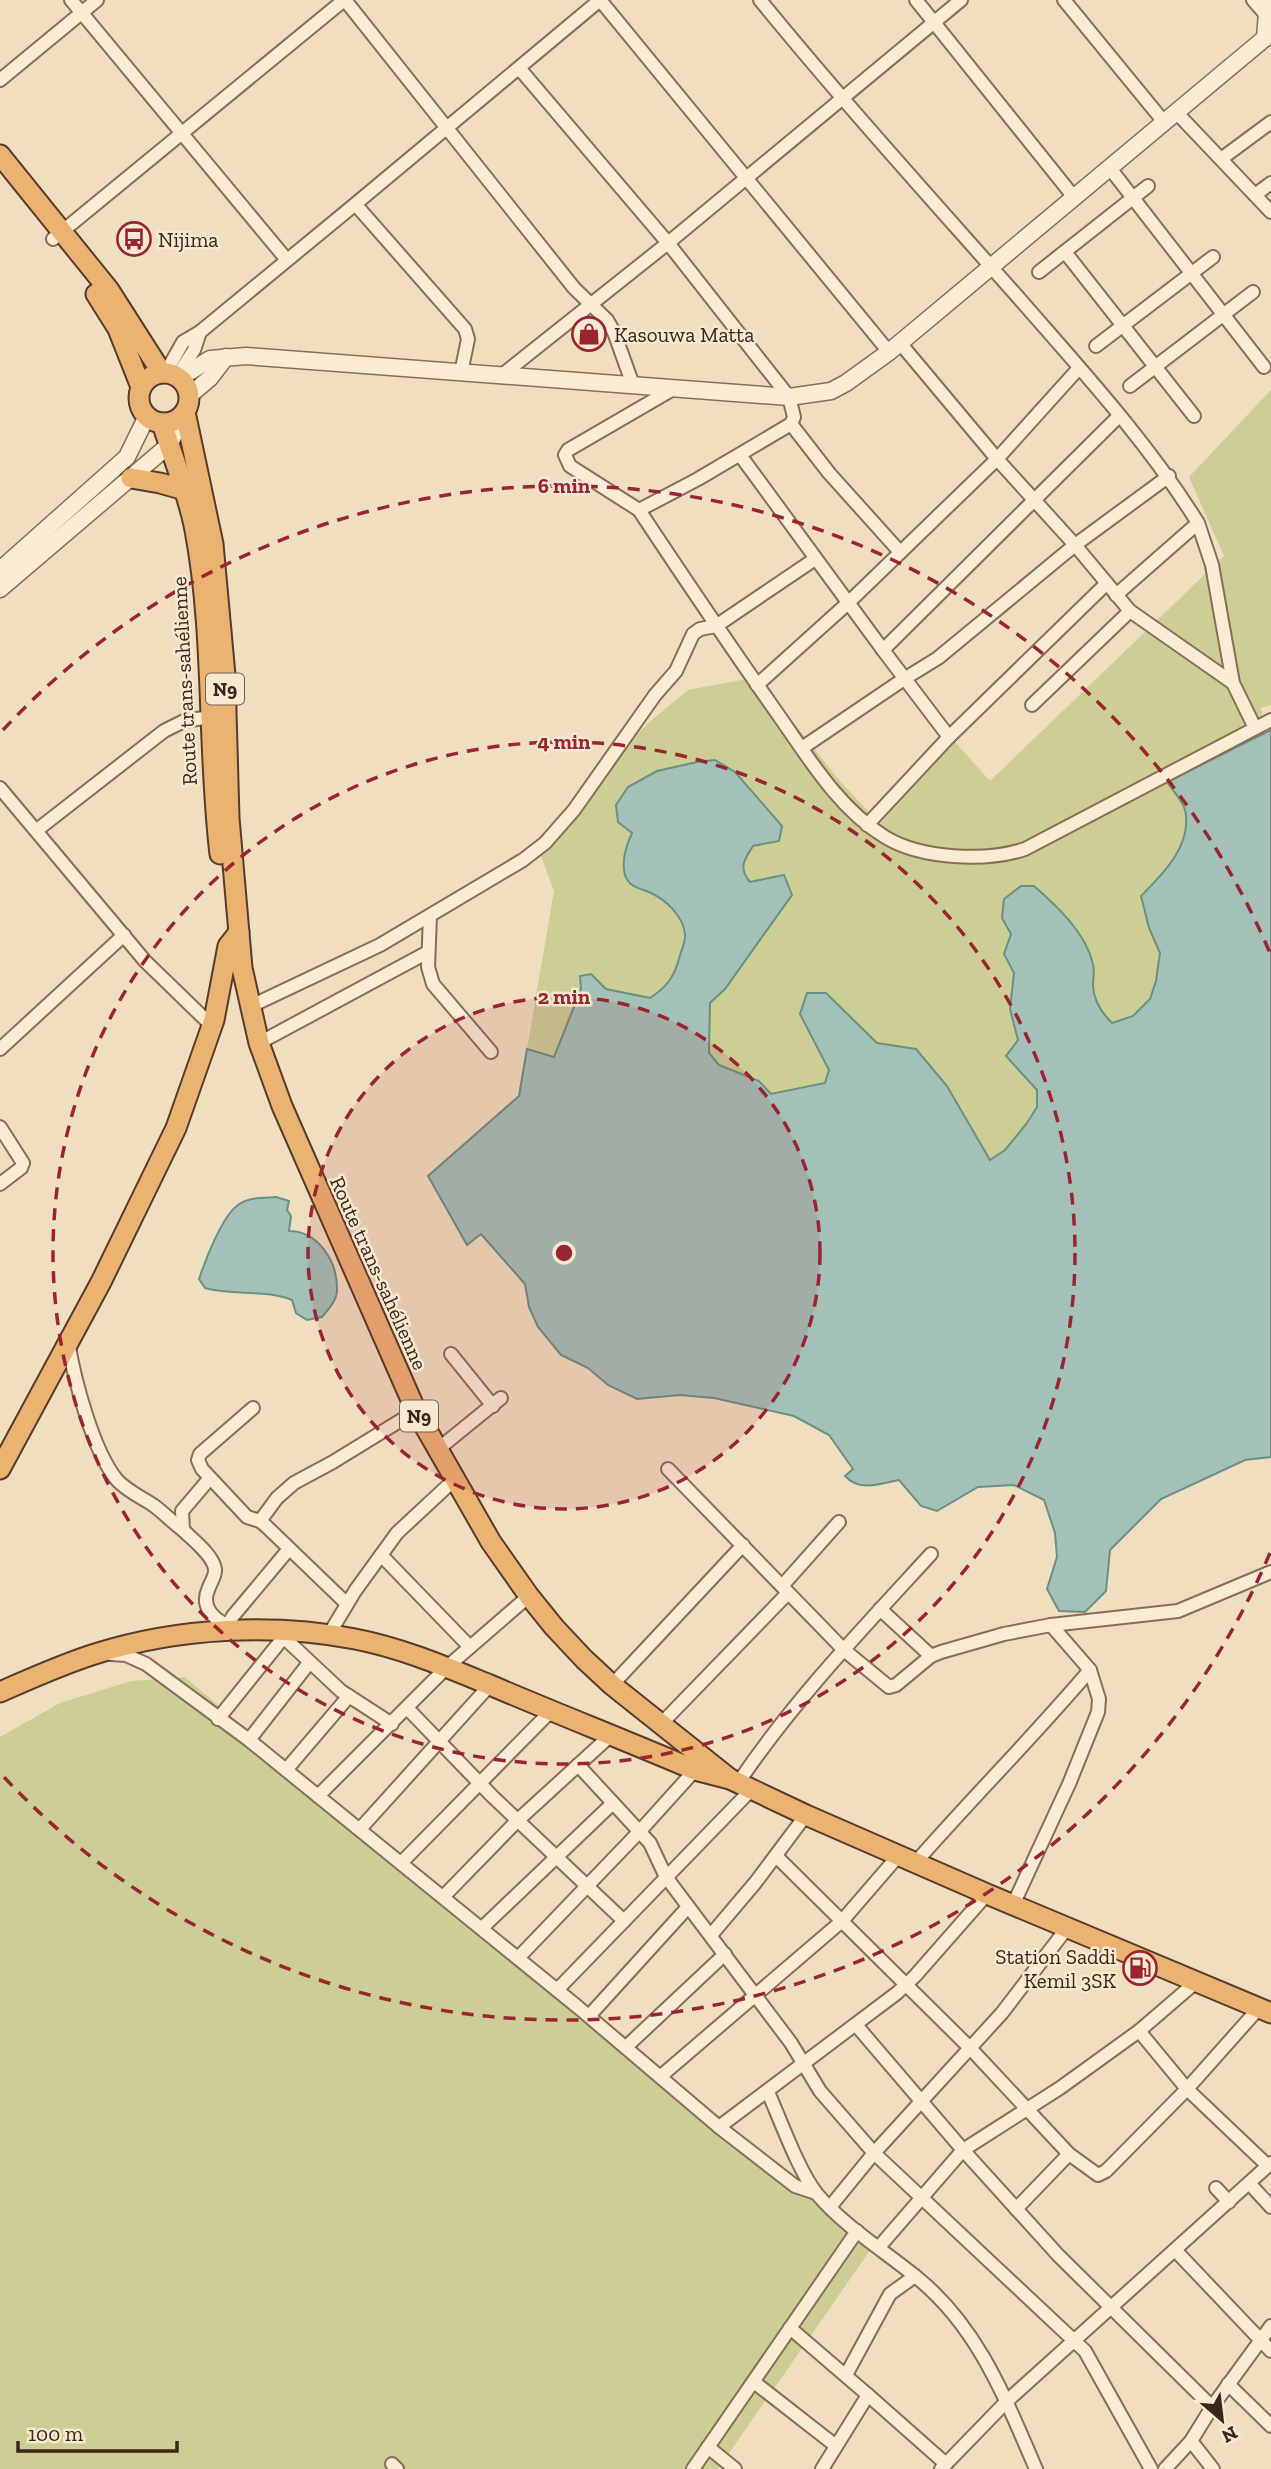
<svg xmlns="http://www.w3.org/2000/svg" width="1271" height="2469" viewBox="0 0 1271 2469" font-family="'Zilla Slab',serif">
	<rect width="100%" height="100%" fill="#f0dec0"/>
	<g fill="#ccce94">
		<path d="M1271 390V705L1261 708 1265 733 1168 782C1173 790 1179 797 1184 805 1199 837 1160 876 1141 896L1149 928 1160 953 1156 981 1150 999 1133 1016 1112 1023 1101 1013 1093 991 1094 964 1083 941 1058 907 1002 918 1011 934 1005 954 1014 973 1010 1009 1016 1027 1025 1076 1037 1091V1107L1027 1123 1005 1150 990 1160 916 1049 877 1043 826 993 812 1038 829 1071 825 1083 771 1094 759 1081 719 1065 709 1054 710 1003 725 989 781 911 743 874 742 863 753 846 767 845 775 817 762 805 632 833 633 886C656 894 679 907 684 933 686 939 682 948 680 954 675 976 667 986 650 998L606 989 591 974 581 989 554 1057 527 1049 554 891 536 843 648 723 688 690 757 677 839 780 880 824 955 742 990 781 1224 556 1189 477Z"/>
		<path d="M185 1677 344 1813 871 2249 718 2469H0V1737L60 1703 131 1681Z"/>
	</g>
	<g fill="#a3c1b6" stroke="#6a9083" stroke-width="2">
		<path d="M1271 730V1457L1245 1460 1161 1499 1110 1550 1106 1591 1085 1612 1059 1611 1047 1589 1057 1557 1055 1533 1044 1500 1014 1485 978 1487 937 1511 921 1506 899 1480C879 1484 860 1492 845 1476L853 1469 829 1435 794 1416 714 1398 680 1395 637 1399 608 1385 588 1368 561 1355 538 1327 529 1307 525 1284 481 1234 467 1245 428 1176 519 1096 527 1049 554 1057 581 989 580 976 591 974 606 989 650 998C667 987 675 976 680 955 682 949 686 940 685 934 683 916 666 900 651 893 641 888 629 888 625 875 621 861 626 846 632 833L618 822 616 805 628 787 657 771 697 762 715 760 735 772 782 826 779 841 753 846C744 860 738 868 750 882L784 875 792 895 725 989 710 1003 709 1053 719 1065 759 1081 771 1094 825 1083 829 1070 800 1014 807 993H826L877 1043 916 1049 947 1086 990 1160 1005 1150 1027 1123 1037 1107V1090L1006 1056 1018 1040 1010 1009 1014 973 1004 954 1011 934 1002 918 1004 899 1021 886H1034C1057 906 1086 933 1093 964 1095 970 1093 979 1093 985 1093 1000 1102 1013 1112 1023L1133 1016 1150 999 1156 981 1160 953 1149 928 1141 896C1162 875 1193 845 1185 810 1183 801 1173 791 1167 782Z"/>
		<path d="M276 1197 289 1201 287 1210 291 1216 289 1231C318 1231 337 1261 337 1288 338 1299 329 1309 322 1317L307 1320 296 1313 292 1300C264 1289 234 1296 205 1288L199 1279C205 1261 222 1216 238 1205 248 1197 263 1198 276 1197Z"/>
	</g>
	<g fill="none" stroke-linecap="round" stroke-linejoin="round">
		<g stroke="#896e57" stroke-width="16">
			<g id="minor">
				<path d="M71 0 287 260"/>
				<path d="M345 0 574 288 607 320 614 332 633 385"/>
				<path d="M760 0C845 104 935 203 1024 304 1085 374 1149 444 1198 523L1116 595"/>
				<path d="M916 0 1073 196"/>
				<path d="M1064 0 1164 122"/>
				<path d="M1253 0 1267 16"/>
				<path d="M519 68 668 243 789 397 794 417 791 424 698 479 639 510C684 578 730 646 777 713 808 757 838 808 885 837 921 859 986 862 1025 849L1271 720"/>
				<path d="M0 80 97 0"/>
				<path d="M1176 112 1271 212"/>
				<path d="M1221 159 1271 122"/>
				<path d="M1109 167 1264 367"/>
				<path d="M1255 195 1271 183"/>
				<path d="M356 205 465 329 468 339 461 373"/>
				<path d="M53 239 344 0"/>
				<path d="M1065 252 1194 416"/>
				<path d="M1039 272 1148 186"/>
				<path d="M900 343 997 459 1075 545 1130 611 1233 683"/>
				<path d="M1096 346 1213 257"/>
				<path d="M166 372 183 342 200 332C334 222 467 112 600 0L889 352"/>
				<path d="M502 375 668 243 961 0"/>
				<path d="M177 376 194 350 200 332"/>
				<path d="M1130 386 1253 292"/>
				<path d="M791 424 829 473 900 552"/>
				<path d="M740 455 883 650"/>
				<path d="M639 510 570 466 565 455 568 450 673 389"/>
				<path d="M1198 523 1212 565 1233 683 1255 728"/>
				<path d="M757 685 848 603 997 459 1079 368"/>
				<path d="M1032 705 1130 611"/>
				<path d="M949 737 883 650 1119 416"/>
				<path d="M802 748 904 679 938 658 1075 545 1169 476"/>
				<path d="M0 788 145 961 212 1026"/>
				<path d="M867 825 949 737 1106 584"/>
				<path d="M37 830 164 731 184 721 217 716"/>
				<path d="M430 916 428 967 433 984 491 1052"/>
				<path d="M249 1007 380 945 523 860 545 843 574 810 655 695 676 671 693 634 700 629 716 626 815 559"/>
				<path d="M259 1043 428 952"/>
				<path d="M0 1049 124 935"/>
				<path d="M0 1127 23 1163 21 1168 0 1184"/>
				<path d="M68 1341C74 1379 93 1451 117 1480 127 1491 141 1497 153 1505 163 1512 172 1522 183 1530"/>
				<path d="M451 1354 493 1406"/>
				<path d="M253 1408 200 1454 198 1460 202 1469 247 1517 260 1521 266 1526 347 1604"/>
				<path d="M437 1450 501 1398"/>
				<path d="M668 1469 844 1650 889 1687 896 1685 931 1656 941 1652 1004 1634 1051 1625 1090 1670"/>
				<path d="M210 1478 182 1511 183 1530C192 1539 213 1555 215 1569 216 1576 210 1583 208 1590 201 1606 213 1619 227 1625"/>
				<path d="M260 1521 277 1498 294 1483 333 1462 416 1411"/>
				<path d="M381 1555 470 1647"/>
				<path d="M782 1586 839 1522"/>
				<path d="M880 1609 931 1656"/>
				<path d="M1051 1625 1178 1611 1271 1572"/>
				<path d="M224 1631 233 1616 289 1549"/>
				<path d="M277 1631 341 1691 392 1724"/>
				<path d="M328 1636 355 1591 397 1533 454 1480"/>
				<path d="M111 1654 126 1655 146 1664 249 1740 579 2008 719 2127 795 2186 816 2193"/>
				<path d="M612 1685 743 1545"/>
				<path d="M407 1708 492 1796 624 1921"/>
				<path d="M218 1719 283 1638"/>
				<path d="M661 1724 788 1593"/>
				<path d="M249 1740 309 1663"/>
				<path d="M578 1765 650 1843 666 1877 791 2043 820 2091 874 2153 1085 2351 1151 2469"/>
				<path d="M286 1770 349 1696"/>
				<path d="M738 1783C794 1700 864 1627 931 1554"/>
				<path d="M318 1796 447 1667 529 1596"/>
				<path d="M360 1829 490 1685"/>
				<path d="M776 1856 970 2048 1069 2154 1098 2175 1106 2171 1187 2089 1259 2008"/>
				<path d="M916 1862C973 1797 1034 1736 1090 1670L1099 1699 1098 1712 1069 1784 1013 1905"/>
				<path d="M401 1863 552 1710"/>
				<path d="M443 1897 517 1821 611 1735"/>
				<path d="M482 1928 613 1803"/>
				<path d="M711 1935 755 1883 806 1815"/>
				<path d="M518 1958 640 1831 695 1770"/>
				<path d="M557 1990 751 1790"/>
				<path d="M589 2016 688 1907"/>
				<path d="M856 2025 963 2150 1058 2255 1212 2407"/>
				<path d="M1139 2031 1187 2089 1268 2166"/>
				<path d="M626 2047 725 1954"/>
				<path d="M661 2076 842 1921 899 1855"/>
				<path d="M768 2092C780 2119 799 2172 817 2194 844 2226 883 2250 915 2276L890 2294 846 2375"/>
				<path d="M719 2127 897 1993 915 1976 987 1894"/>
				<path d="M1249 2183 1271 2207"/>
				<path d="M1216 2188 1229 2202"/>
				<path d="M830 2207 874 2153 1002 2013 1067 1928"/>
				<path d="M1016 2209 1069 2154"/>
				<path d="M879 2247 963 2150 1060 2088 1139 2031 1196 1982"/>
				<path d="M1175 2250 1271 2351"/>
				<path d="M915 2276C978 2326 1005 2398 1036 2469"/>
				<path d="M790 2328 868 2395 822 2469"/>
				<path d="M754 2382 836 2446"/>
				<path d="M1228 2384 1271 2426"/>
				<path d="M868 2395 946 2464"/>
				<path d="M1191 2441 1213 2469"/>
				<path d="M708 2447 735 2469"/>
				<path d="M392 2464 397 2469"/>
				<path d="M693 2469 857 2231"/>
				<path d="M941 2469 1007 2401 1271 2163"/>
				<path d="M1165 2469 1191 2441 1212 2407 1271 2326"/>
			</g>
		</g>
		<g stroke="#896e57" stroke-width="19">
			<g id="tertiary">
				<path d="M1265 38 1268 0"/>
				<path d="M180 378 210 359 246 356 789 397 831 391 846 383 889 352 1271 33"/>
				<path d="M190 395 210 378 226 357"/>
				<path d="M0 570 127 457 147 416"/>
				<path d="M0 589 169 445 185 412"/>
			</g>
		</g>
		<g stroke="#573c2c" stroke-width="23">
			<g id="trunk">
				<path d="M0 155 109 290 162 373"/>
				<path d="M96 294 118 329 141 387"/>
				<circle cx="164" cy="398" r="25"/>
				<path d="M185 412 213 544 225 675 229 818 242 968 259 1043 282 1106 416 1411 491 1542 529 1596 554 1627 584 1659 612 1685 730 1779"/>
				<path d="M162 423C173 458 188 493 195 530 215 636 207 747 220 854"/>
				<path d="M131 478 160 483 185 490"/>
				<path d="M0 1469 101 1282 176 1128 214 1020 228 946 239 932"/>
				<path d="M0 1692C32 1678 65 1663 98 1653 178 1628 272 1623 355 1639 402 1648 446 1667 490 1685 558 1714 627 1741 695 1770L730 1779 806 1815 987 1894 1271 2013"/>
			</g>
		</g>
		<use href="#minor" stroke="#faebd4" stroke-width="12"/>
		<use href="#tertiary" stroke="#faebd4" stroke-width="16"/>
		<use href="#trunk" stroke="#ecb272" stroke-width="19"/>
	</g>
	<circle cx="564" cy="1253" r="256" fill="#9b252f" fill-opacity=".12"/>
	<g fill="none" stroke="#9b252f" stroke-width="3.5" stroke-dasharray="12 9">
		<circle cx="564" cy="1253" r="256"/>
		<circle cx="564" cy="1253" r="511"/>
		<path d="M1270 1553A767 767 0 0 1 3 1776M3 730A767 767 0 0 1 1270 953"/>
	</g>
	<defs>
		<g id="bus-ring" transform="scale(1.75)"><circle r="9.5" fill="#f7e8d0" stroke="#9b252f" stroke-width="1.5"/><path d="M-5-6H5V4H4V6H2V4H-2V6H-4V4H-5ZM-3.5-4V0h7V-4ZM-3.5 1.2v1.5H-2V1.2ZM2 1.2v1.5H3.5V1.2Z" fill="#9b252f"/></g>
		<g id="shop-ring" transform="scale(1.75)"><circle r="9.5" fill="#f7e8d0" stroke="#9b252f" stroke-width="1.5"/><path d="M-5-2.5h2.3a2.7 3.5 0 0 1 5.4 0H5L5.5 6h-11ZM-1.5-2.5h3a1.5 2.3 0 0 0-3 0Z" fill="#9b252f"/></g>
		<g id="fuel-ring" transform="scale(1.75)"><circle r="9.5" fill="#f7e8d0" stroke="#9b252f" stroke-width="1.5"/><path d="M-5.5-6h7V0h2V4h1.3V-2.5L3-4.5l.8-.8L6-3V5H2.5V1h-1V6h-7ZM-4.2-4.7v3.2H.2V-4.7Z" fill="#9b252f"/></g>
	</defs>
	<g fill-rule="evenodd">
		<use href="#bus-ring" x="134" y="239"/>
		<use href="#shop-ring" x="589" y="334"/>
		<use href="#fuel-ring" x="1140" y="1968"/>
	</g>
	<g text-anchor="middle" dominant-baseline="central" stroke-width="5" stroke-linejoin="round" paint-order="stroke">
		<g fill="#f7e8d0" stroke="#716252" stroke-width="2">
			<rect x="206" y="673.5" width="38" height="31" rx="5"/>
			<rect x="400" y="1400.5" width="38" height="31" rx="5"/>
		</g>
		<g font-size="19" font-weight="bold" fill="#38281c">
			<text x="225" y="689">N9</text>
			<text x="419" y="1416">N9</text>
		</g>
		<g font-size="21" fill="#38281c" stroke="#f7e8d0" text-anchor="start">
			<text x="158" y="239">Nijima</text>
			<text x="614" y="334">Kasouwa Matta</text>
			<text x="1116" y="1956" text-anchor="end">Station Saddi<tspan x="1116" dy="24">Kemil 3SK</tspan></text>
		</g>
		<g font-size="21" fill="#38281c" stroke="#f7e8d0">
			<text transform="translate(184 681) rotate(-93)">Route trans-sahélienne</text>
			<text transform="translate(379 1273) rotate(66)">Route trans-sahélienne</text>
		</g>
	</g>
	<circle cx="564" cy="1253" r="10" fill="#9b252f" stroke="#f7e8d0" stroke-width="3.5"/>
	<g font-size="21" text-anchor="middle" font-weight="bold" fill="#9b252f" stroke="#f7e8d0" stroke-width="5" stroke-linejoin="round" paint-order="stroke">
		<text x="564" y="493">6 min</text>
		<text x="564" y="749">4 min</text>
		<text x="564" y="1004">2 min</text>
	</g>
	<g transform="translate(1222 2420) rotate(152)" stroke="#f7e8d0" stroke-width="5" paint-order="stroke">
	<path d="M0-5L12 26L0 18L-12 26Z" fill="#38281c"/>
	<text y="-10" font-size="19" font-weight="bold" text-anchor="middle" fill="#38281c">N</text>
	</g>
	<path d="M18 2441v10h159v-10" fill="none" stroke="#38281c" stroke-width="3.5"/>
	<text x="28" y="2441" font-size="21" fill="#38281c" stroke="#f7e8d0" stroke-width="5" paint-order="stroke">100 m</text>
</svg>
